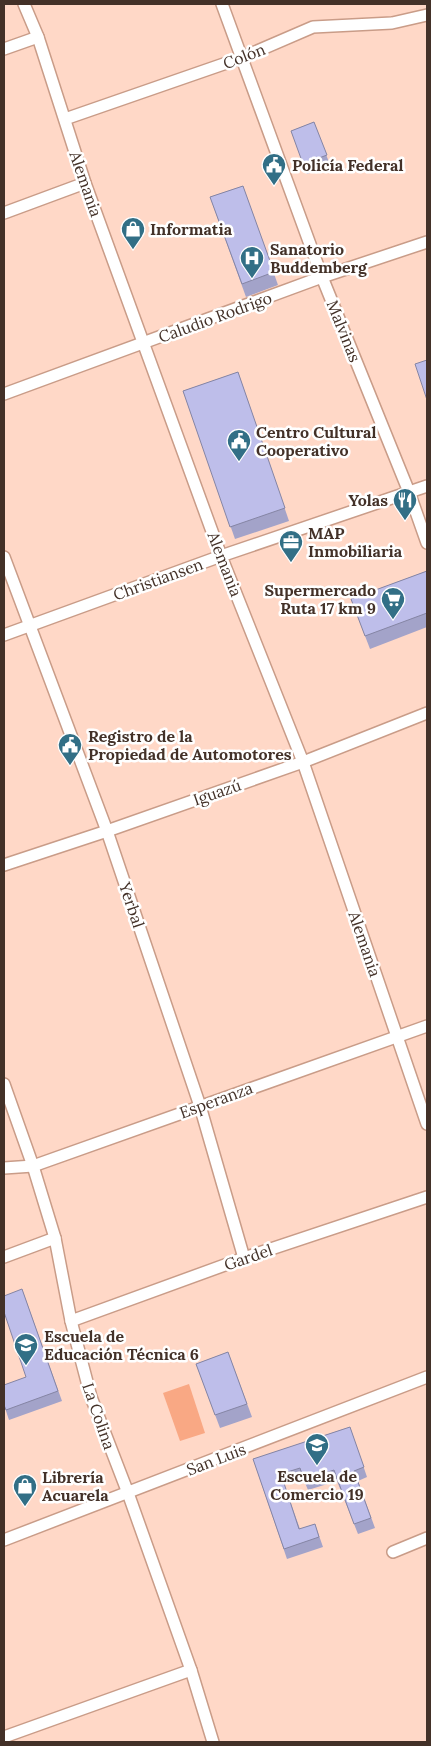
<svg xmlns="http://www.w3.org/2000/svg" width="431" height="1746" viewBox="0 0 431 1746" font-family="Lora,serif">
	<rect width="100%" height="100%" fill="#ffd8c7"/>
	<path fill="#f9a884" d="M189 1384 205 1433 180 1441 163 1393Z"/>
	<g fill="none" stroke-linecap="round" stroke-linejoin="round">
		<g stroke="#c99c88" stroke-width="14">
			<g id="street">
				<path d="M24 4 38 37 85 183 221 556 303 762 427 1124"/>
				<path d="M222 4 322 277 409 492 427 543"/>
				<path d="M4 49 38 37"/>
				<path d="M65 119 241 58 313 27 392 23 427 15"/>
				<path d="M4 213 85 183"/>
				<path d="M4 394 322 277 427 242"/>
				<path d="M4 557 107 831 200 1106 244 1258"/>
				<path d="M4 635 221 556 427 486"/>
				<path d="M4 865 107 831 303 762 427 713"/>
				<path d="M4 1084 33 1166 55 1238 71 1321 91 1397 128 1493 191 1670 213 1742"/>
				<path d="M4 1168 33 1166 427 1026"/>
				<path d="M4 1257 55 1238"/>
				<path d="M71 1321 244 1258 427 1197"/>
				<path d="M4 1540 427 1377"/>
				<path d="M393 1552 427 1538"/>
				<path d="M4 1737 191 1670"/>
			</g>
		</g>
		<use href="#street" stroke="#fff" stroke-width="11"/>
	</g>
	<g fill="#a3a3c9">
		<path d="M314 122 330 165 307 174 291 131Z"/>
		<path d="M243 186 278 285 246 297 210 197Z"/>
		<path d="M238 372 289 521 235 539 183 391Z"/>
		<path d="M427 571V627L370 649 351 599Z"/>
		<path d="M22 1289 62 1401 9 1420 4 1405 26 1377Z"/>
		<path d="M228 1352 252 1417 220 1428 196 1364Z"/>
		<path d="M350 1427 367 1477 358 1481 375 1528 358 1534 337 1481 308 1490 303 1478 284 1484 300 1529 315 1524 323 1547 287 1559 253 1459Z"/>
	</g>
	<g fill="#bebeea" stroke="#8585a4">
		<path d="M314 122 327 155 303 164 291 131Z"/>
		<path d="M243 186 274 272 242 284 210 197Z"/>
		<path d="M427 360V400L415 364Z"/>
		<path d="M238 372 285 508 230 527 183 391Z"/>
		<path d="M427 571V613L365 636 351 599Z"/>
		<path d="M22 1289 58 1391 6 1410 4 1405V1385L26 1377 4 1312V1296Z"/>
		<path d="M228 1352 247 1404 215 1415 196 1364Z"/>
		<path d="M350 1427 364 1467 354 1471 371 1518 354 1524 334 1470 304 1480 300 1468 281 1474 299 1529 315 1524 319 1537 284 1549 253 1459Z"/>
	</g>
	<defs>
		<g id="civic-pin" transform="scale(1.25)"><path d="M0 17L-7.5 6A9.5 9.5 0 1 1 7.5 6Z" fill="#326f86" stroke="#fff"/><path d="M-.6-6.5H3V-4.5H.6V-3L4-1V1h2V6H-6V1h2V-1L-.6-3ZM-1.2 2.5V6h2.4V2.5Z" fill="#fff"/></g>
		<g id="shop-pin" transform="scale(1.25)"><path d="M0 17L-7.5 6A9.5 9.5 0 1 1 7.5 6Z" fill="#326f86" stroke="#fff"/><path d="M-5-2.5h2.3a2.7 3.5 0 0 1 5.4 0H5L5.5 6h-11ZM-1.5-2.5h3a1.5 2.3 0 0 0-3 0Z" fill="#fff"/></g>
		<g id="hospital-pin" transform="scale(1.25)"><path d="M0 17L-7.5 6A9.5 9.5 0 1 1 7.5 6Z" fill="#326f86" stroke="#fff"/><path d="M-5-5h3v3.5h4V-5h3V5h-3V1.5h-4V5h-3Z" fill="#fff"/></g>
		<g id="restaurant-pin" transform="scale(1.25)"><path d="M0 17L-7.5 6A9.5 9.5 0 1 1 7.5 6Z" fill="#326f86" stroke="#fff"/><path d="M-5-6h1v4h1v-4h1v4h1v-4h1v5L-1.5 .5V6h-2V.5L-5-1ZM5-6V6H3V1.5H1.5Q1.5-4 5-6Z" fill="#fff"/></g>
		<g id="office-pin" transform="scale(1.25)"><path d="M0 17L-7.5 6A9.5 9.5 0 1 1 7.5 6Z" fill="#326f86" stroke="#fff"/><path d="M-6-3h4V-5.5h4V-3h4V5H-6ZM-1-4.5V-3h2v-1.5ZM-6 0V1H6V0Z" fill="#fff"/></g>
		<g id="supermarket-pin" transform="scale(1.25)"><path d="M0 17L-7.5 6A9.5 9.5 0 1 1 7.5 6Z" fill="#326f86" stroke="#fff"/><path d="M-6-5.5h2.5l.6 2H6L4.5 2H-2.5L-4.4-4H-6ZM-1.5 3.2a1.3 1.3 0 1 0 .1 0ZM3 3.2a1.3 1.3 0 1 0 .1 0Z" fill="#fff"/></g>
		<g id="school-pin" transform="scale(1.25)"><path d="M0 17L-7.5 6A9.5 9.5 0 1 1 7.5 6Z" fill="#326f86" stroke="#fff"/><path d="M0-5L7-2L0 1L-7-2ZM-4 1L0 2.5L4 1V4Q0 6-4 4Z" fill="#fff"/></g>
	</defs>
	<g fill-rule="evenodd">
		<use href="#civic-pin" x="274" y="165"/>
		<use href="#shop-pin" x="133" y="229"/>
		<use href="#hospital-pin" x="252" y="258"/>
		<use href="#civic-pin" x="239" y="441"/>
		<use href="#restaurant-pin" x="405" y="500"/>
		<use href="#office-pin" x="291" y="542"/>
		<use href="#supermarket-pin" x="393" y="599"/>
		<use href="#civic-pin" x="70" y="745"/>
		<use href="#school-pin" x="26" y="1345"/>
		<use href="#school-pin" x="317" y="1445"/>
		<use href="#shop-pin" x="25" y="1486"/>
	</g>
	<g text-anchor="middle" dominant-baseline="central" stroke-width="5" stroke-linejoin="round" paint-order="stroke">
		<g font-size="16" fill="#433128" stroke="#fff">
			<text transform="translate(244 56) rotate(-21)">Colón</text>
			<text transform="translate(86 184) rotate(71)">Alemania</text>
			<text transform="translate(215 317) rotate(-20)">Caludio Rodrigo</text>
			<text transform="translate(344 331) rotate(68)">Malvinas</text>
			<text transform="translate(225 564) rotate(69)">Alemania</text>
			<text transform="translate(158 579) rotate(-20)">Christiansen</text>
			<text transform="translate(217 792) rotate(-19)">Iguazú</text>
			<text transform="translate(132 905) rotate(71)">Yerbal</text>
			<text transform="translate(365 944) rotate(71)">Alemania</text>
			<text transform="translate(216 1100) rotate(-20)">Esperanza</text>
			<text transform="translate(248 1257) rotate(-19)">Gardel</text>
			<text transform="translate(99 1416) rotate(71)">La Colina</text>
			<text transform="translate(216 1459) rotate(-21)">San Luis</text>
		</g>
		<g font-size="16" font-weight="bold" fill="#433128" stroke="#fff" text-anchor="start">
			<text x="292" y="165">Policía Federal</text>
			<text x="150" y="229">Informatia</text>
			<text x="270" y="249">Sanatorio<tspan x="270" dy="18">Buddemberg</tspan></text>
			<text x="256" y="432">Centro Cultural<tspan x="256" dy="18">Cooperativo</tspan></text>
			<text x="388" y="500" text-anchor="end">Yolas</text>
			<text x="308" y="533">MAP<tspan x="308" dy="18">Inmobiliaria</tspan></text>
			<text x="376" y="590" text-anchor="end">Supermercado<tspan x="376" dy="18">Ruta 17 km 9</tspan></text>
			<text x="88" y="736">Registro de la<tspan x="88" dy="18">Propiedad de Automotores</tspan></text>
			<text x="44" y="1336">Escuela de<tspan x="44" dy="18">Educación Técnica 6</tspan></text>
			<text x="317" y="1476" text-anchor="middle">Escuela de<tspan x="317" dy="18">Comercio 19</tspan></text>
			<text x="42" y="1477">Librería<tspan x="42" dy="18">Acuarela</tspan></text>
		</g>
	</g>
	<rect width="431" height="1746" fill="none" stroke="#433128" stroke-width="10"/>
</svg>
